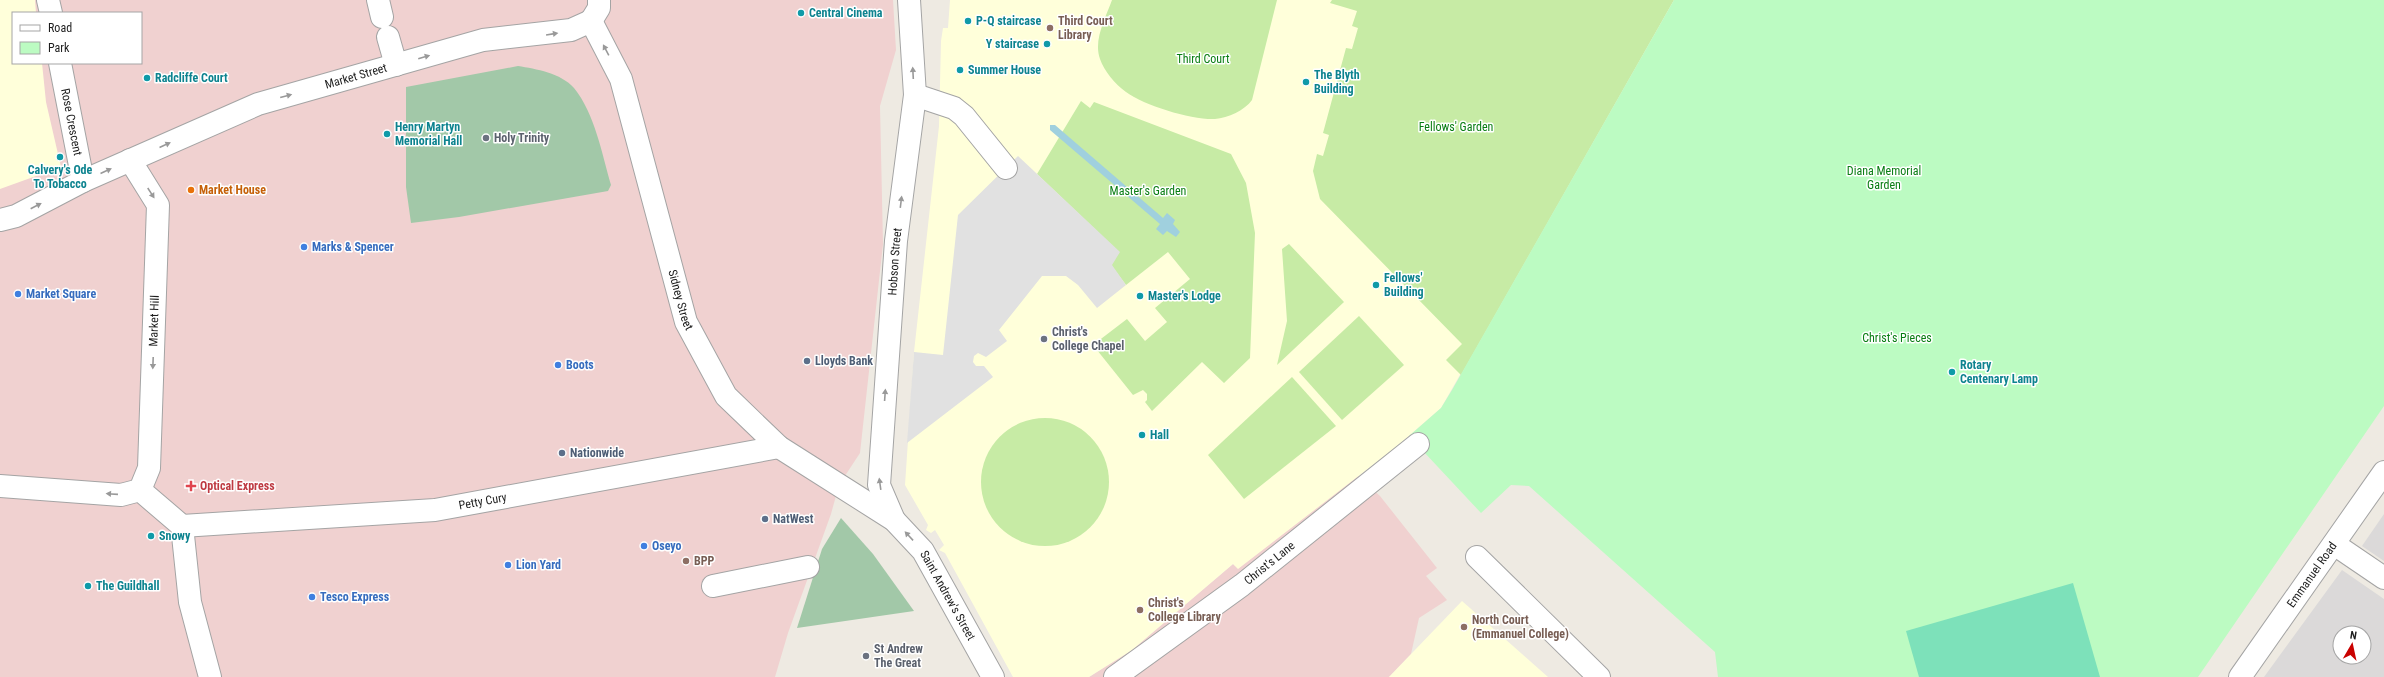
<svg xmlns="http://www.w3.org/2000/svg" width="2384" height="677" viewBox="0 0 2384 677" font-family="'Roboto Condensed',sans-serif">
	<rect width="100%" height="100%" fill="#eeeae2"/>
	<g fill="#dbd9d9" fill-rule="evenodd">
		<path d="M2384 514V561L2362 546Z"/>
		<path d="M2342 570 2384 599V677H2264ZM2340 633H2364V657H2340Z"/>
	</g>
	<g fill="#f0d1d0" fill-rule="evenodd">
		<path d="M0 0H893L896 50 880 106 883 244 860 453 839 485 831 514 788 633 775 677H0ZM13 13H141V63H13Z"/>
		<path d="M1358 476 1380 496 1437 568 1426 576 1447 600 1419 618 1411 654 1389 677H1089L1132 650 1233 564 1238 568Z"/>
	</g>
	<g fill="#ffffda">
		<path d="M0 0H35L36 13H13V63H42L46 102 61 167 0 189Z"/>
		<path d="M950 0H1674L1441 408 1396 447 1238 569 1233 564 1132 650 1089 677H1013L945 553 939 550 944 545 935 530 931 533 926 530 928 525 905 485 914 352 939 126 941 41 943 28H948Z"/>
		<path d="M1462 601 1548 677H1389Z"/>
	</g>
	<g fill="#c7eba5">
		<path d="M1112 0H1277L1252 100C1245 110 1228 118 1215 119 1192 120 1145 106 1126 92 1115 84 1104 71 1100 59 1093 40 1106 17 1112 0Z"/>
		<path d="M1332 0H1674L1461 375 1446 360 1462 344 1320 199 1313 171 1317 154 1323 156 1329 135 1323 133 1346 48 1352 49 1358 28 1352 26 1357 11 1330 3Z"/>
		<path d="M1081 101 1090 108 1094 102 1231 154 1246 183 1255 233 1250 358 1224 383 1202 362 1152 411 1145 402 1147 400V394L1143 390 1133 395 1093 345 1127 319 1145 341 1167 322 1155 308 1190 279 1168 252 1126 285 1111 265 1119 252 1037 174Z"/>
		<path d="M1289 244 1344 302 1277 365 1287 321 1282 249Z"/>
		<path d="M1359 316 1404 365 1342 420 1299 372Z"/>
		<path d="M1292 377 1336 426 1244 499 1208 455Z"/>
		<circle cx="1045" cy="482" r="64"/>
	</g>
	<g fill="#a2c8a8">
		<path d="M518 66C536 69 561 73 574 88 595 114 602 154 611 185L608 191 459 217 411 223 406 187V87Z"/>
		<path d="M841 518 873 554 914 611 797 628 822 549Z"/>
	</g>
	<path fill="#bcfbc2" d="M1674 0H2384V406L2198 677H1718L1715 652 1529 486 1511 485 1481 513 1409 436 1441 408 1452 390Z"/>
	<path fill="#7de1ba" d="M2073 583 2100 677H1919L1906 631Z"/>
	<path fill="#e1e1e1" d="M1018 156 1120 252 1112 265 1126 285 1097 308 1078 285 1066 276H1042L999 330 1007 341 986 357 978 353 974 356 973 362 976 366H984L993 377 907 443 914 352 943 355 958 215Z"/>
	<path fill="#a0d0de" d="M1050 125H1055L1163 218 1167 213 1175 220 1173 224 1180 232 1176 237 1167 231 1163 235 1156 229 1160 224 1050 130Z"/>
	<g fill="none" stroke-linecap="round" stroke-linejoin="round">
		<g stroke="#a4a4a4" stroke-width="24">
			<g id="minor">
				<path d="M48 0 51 13"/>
				<path d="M378 0 382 17"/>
				<path id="s1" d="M591 21 621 79 686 322 726 396 779 447 894 520 923 551 993 677"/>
				<path d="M591 21 599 8V0"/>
				<path d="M388 37 396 65"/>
				<path id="s2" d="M60 63 83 181"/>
				<path d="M915 95 954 108 964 116 1006 168"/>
				<path id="s3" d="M0 220 16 216 83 181 258 104 483 40 571 30 591 21"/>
				<path id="s4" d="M0 486 121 495 140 490 149 468 158 205 130 160"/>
				<path d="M140 490 182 526 190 602 210 677"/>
				<path id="s5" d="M894 520 879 485 896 241 915 95 909 0"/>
				<path id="s6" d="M182 526 435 510 779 447"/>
				<path d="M2334 544 2384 578"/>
				<path d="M1477 557 1599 677"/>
				<path d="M713 586 808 567"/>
				<path id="s7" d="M1115 677 1242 585 1418 444"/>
				<path id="s8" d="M2240 677 2384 472"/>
			</g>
		</g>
		<use href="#minor" stroke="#fff" stroke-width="22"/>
	</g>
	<defs><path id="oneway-solid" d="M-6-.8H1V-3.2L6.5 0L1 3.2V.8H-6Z"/></defs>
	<g fill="#999">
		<use href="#oneway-solid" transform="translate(552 34) rotate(-9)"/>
		<use href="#oneway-solid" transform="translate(606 50) rotate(-118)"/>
		<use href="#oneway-solid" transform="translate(424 57) rotate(-16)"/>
		<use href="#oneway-solid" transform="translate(913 73) rotate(-93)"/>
		<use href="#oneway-solid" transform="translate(286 96) rotate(-15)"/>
		<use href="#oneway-solid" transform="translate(165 145) rotate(-24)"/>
		<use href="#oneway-solid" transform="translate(106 171) rotate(-24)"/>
		<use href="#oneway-solid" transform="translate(151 193) rotate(57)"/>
		<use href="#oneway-solid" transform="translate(901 202) rotate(-83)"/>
		<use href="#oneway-solid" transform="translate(36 206) rotate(-27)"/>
		<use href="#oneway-solid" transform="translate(153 363) rotate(92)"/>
		<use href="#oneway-solid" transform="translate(885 395) rotate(-86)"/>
		<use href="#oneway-solid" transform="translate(880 484) rotate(-98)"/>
		<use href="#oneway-solid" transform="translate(112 494) rotate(-176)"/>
		<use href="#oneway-solid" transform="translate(909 536) rotate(-133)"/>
	</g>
	<g fill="#0f9aa8" stroke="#fff" stroke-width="1.5">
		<circle cx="801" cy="13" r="4"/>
		<circle cx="968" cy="21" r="4"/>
		<circle cx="1047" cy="44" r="4"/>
		<circle cx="960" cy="70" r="4"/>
		<circle cx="147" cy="78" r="4"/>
		<circle cx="1306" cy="82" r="4"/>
		<circle cx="387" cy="134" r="4"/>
		<circle cx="60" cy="157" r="4"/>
		<circle cx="1376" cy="285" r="4"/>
		<circle cx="1140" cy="296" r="4"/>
		<circle cx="1952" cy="372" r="4"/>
		<circle cx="1142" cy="435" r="4"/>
		<circle cx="151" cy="536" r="4"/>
		<circle cx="88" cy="586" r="4"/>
	</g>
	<g fill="#8d6e63" stroke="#fff" stroke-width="1.5">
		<circle cx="1050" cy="28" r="4"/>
		<circle cx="686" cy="561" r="4"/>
		<circle cx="1140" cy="610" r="4"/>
		<circle cx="1464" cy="627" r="4"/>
	</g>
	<g fill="#6b7280" stroke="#fff" stroke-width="1.5">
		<circle cx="486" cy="138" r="4"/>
		<circle cx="1044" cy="339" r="4"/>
		<circle cx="866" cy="656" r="4"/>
	</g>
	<circle fill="#e8710a" stroke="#fff" stroke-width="1.5" cx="191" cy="190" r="4"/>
	<g fill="#3f7fe0" stroke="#fff" stroke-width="1.5">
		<circle cx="304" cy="247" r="4"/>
		<circle cx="18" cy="294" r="4"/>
		<circle cx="558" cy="365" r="4"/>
		<circle cx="644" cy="546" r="4"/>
		<circle cx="508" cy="565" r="4"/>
		<circle cx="312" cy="597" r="4"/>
	</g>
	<g fill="#5c6f8a" stroke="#fff" stroke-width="1.5">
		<circle cx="807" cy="361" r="4"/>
		<circle cx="562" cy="453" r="4"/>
		<circle cx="765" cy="519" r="4"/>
	</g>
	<path fill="#e0444e" stroke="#fff" stroke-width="1.5" d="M189 480h4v4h4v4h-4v4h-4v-4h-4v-4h4z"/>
	<g text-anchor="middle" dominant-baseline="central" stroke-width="3" stroke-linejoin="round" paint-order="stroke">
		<g font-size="12" font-weight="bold" fill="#0d838f" stroke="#fff" text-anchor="start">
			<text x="809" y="13">Central Cinema</text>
			<text x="976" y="21">P-Q staircase</text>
			<text x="1039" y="44" text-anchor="end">Y staircase</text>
			<text x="968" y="70">Summer House</text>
			<text x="1314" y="75">The Blyth<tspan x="1314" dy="14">Building</tspan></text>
			<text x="155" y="78">Radcliffe Court</text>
			<text x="395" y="127">Henry Martyn<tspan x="395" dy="14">Memorial Hall</tspan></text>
			<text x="60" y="170" text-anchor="middle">Calvery's Ode<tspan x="60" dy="14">To Tobacco</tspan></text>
			<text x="1384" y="278">Fellows'<tspan x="1384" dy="14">Building</tspan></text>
			<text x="1148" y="296">Master's Lodge</text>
			<text x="1960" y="365">Rotary<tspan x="1960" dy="14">Centenary Lamp</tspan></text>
			<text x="1150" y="435">Hall</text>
			<text x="159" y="536">Snowy</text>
			<text x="96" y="586">The Guildhall</text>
		</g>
		<g font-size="12" font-weight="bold" fill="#785e54" stroke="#fff" text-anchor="start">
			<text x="1058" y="21">Third Court<tspan x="1058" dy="14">Library</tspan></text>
			<text x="694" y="561">BPP</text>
			<text x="1148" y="603">Christ's<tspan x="1148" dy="14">College Library</tspan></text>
			<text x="1472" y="620">North Court<tspan x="1472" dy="14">(Emmanuel College)</tspan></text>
		</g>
		<g font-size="12" fill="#087d12" stroke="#fff">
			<text x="1203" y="59">Third Court</text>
			<text x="1456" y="127">Fellows' Garden</text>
			<text x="1884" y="171">Diana Memorial<tspan x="1884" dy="14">Garden</tspan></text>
			<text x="1148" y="191">Master's Garden</text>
			<text x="1897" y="338">Christ's Pieces</text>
		</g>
		<g font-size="12" fill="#1d1d1d" stroke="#fff">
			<text stroke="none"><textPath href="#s3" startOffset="385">Market Street</textPath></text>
			<text stroke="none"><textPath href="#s2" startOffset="60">Rose Crescent</textPath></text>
			<text stroke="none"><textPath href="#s5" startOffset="262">Hobson Street</textPath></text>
			<text stroke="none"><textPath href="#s1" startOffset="294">Sidney Street</textPath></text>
			<text stroke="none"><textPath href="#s4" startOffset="312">Market Hill</textPath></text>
			<text stroke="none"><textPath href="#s6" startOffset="302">Petty Cury</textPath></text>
			<text stroke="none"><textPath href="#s7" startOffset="192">Christ's Lane</textPath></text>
			<text stroke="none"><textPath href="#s8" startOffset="125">Emmanuel Road</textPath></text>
			<text stroke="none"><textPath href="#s1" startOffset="704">Saint Andrew's Street</textPath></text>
		</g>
		<g font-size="12" font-weight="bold" fill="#5b616d" stroke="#fff" text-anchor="start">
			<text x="494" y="138">Holy Trinity</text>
			<text x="1052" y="332">Christ's<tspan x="1052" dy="14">College Chapel</tspan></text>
			<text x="874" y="649">St Andrew<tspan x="874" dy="14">The Great</tspan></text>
		</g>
		<g font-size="12" font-weight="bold" fill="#c56008" stroke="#fff" text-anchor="start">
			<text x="199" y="190">Market House</text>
		</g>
		<g font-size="12" font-weight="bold" fill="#366cbe" stroke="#fff" text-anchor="start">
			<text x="312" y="247">Marks &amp; Spencer</text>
			<text x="26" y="294">Market Square</text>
			<text x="566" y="365">Boots</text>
			<text x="652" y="546">Oseyo</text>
			<text x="516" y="565">Lion Yard</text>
			<text x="320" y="597">Tesco Express</text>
		</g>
		<g font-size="12" font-weight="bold" fill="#4e5e75" stroke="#fff" text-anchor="start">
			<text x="815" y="361">Lloyds Bank</text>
			<text x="570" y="453">Nationwide</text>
			<text x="773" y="519">NatWest</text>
		</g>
		<g font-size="12" font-weight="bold" fill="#be3a42" stroke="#fff" text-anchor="start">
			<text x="200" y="486">Optical Express</text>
		</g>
	</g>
	<rect x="12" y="12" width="130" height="52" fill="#ffffff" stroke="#a5a5a5"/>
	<rect x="20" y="25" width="20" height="6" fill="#ffffff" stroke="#a5a5a5"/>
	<text x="48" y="32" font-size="12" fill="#1d1d1d">Road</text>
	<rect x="20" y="42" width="20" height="12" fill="#bcfbc2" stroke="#a5a5a5"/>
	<text x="48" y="52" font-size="12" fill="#1d1d1d">Park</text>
	<g transform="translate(2352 645) rotate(9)"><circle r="19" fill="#ffffff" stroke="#a5a5a5"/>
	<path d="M0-3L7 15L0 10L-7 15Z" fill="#c90100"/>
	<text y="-6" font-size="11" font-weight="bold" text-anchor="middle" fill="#1d1d1d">N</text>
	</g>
</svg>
